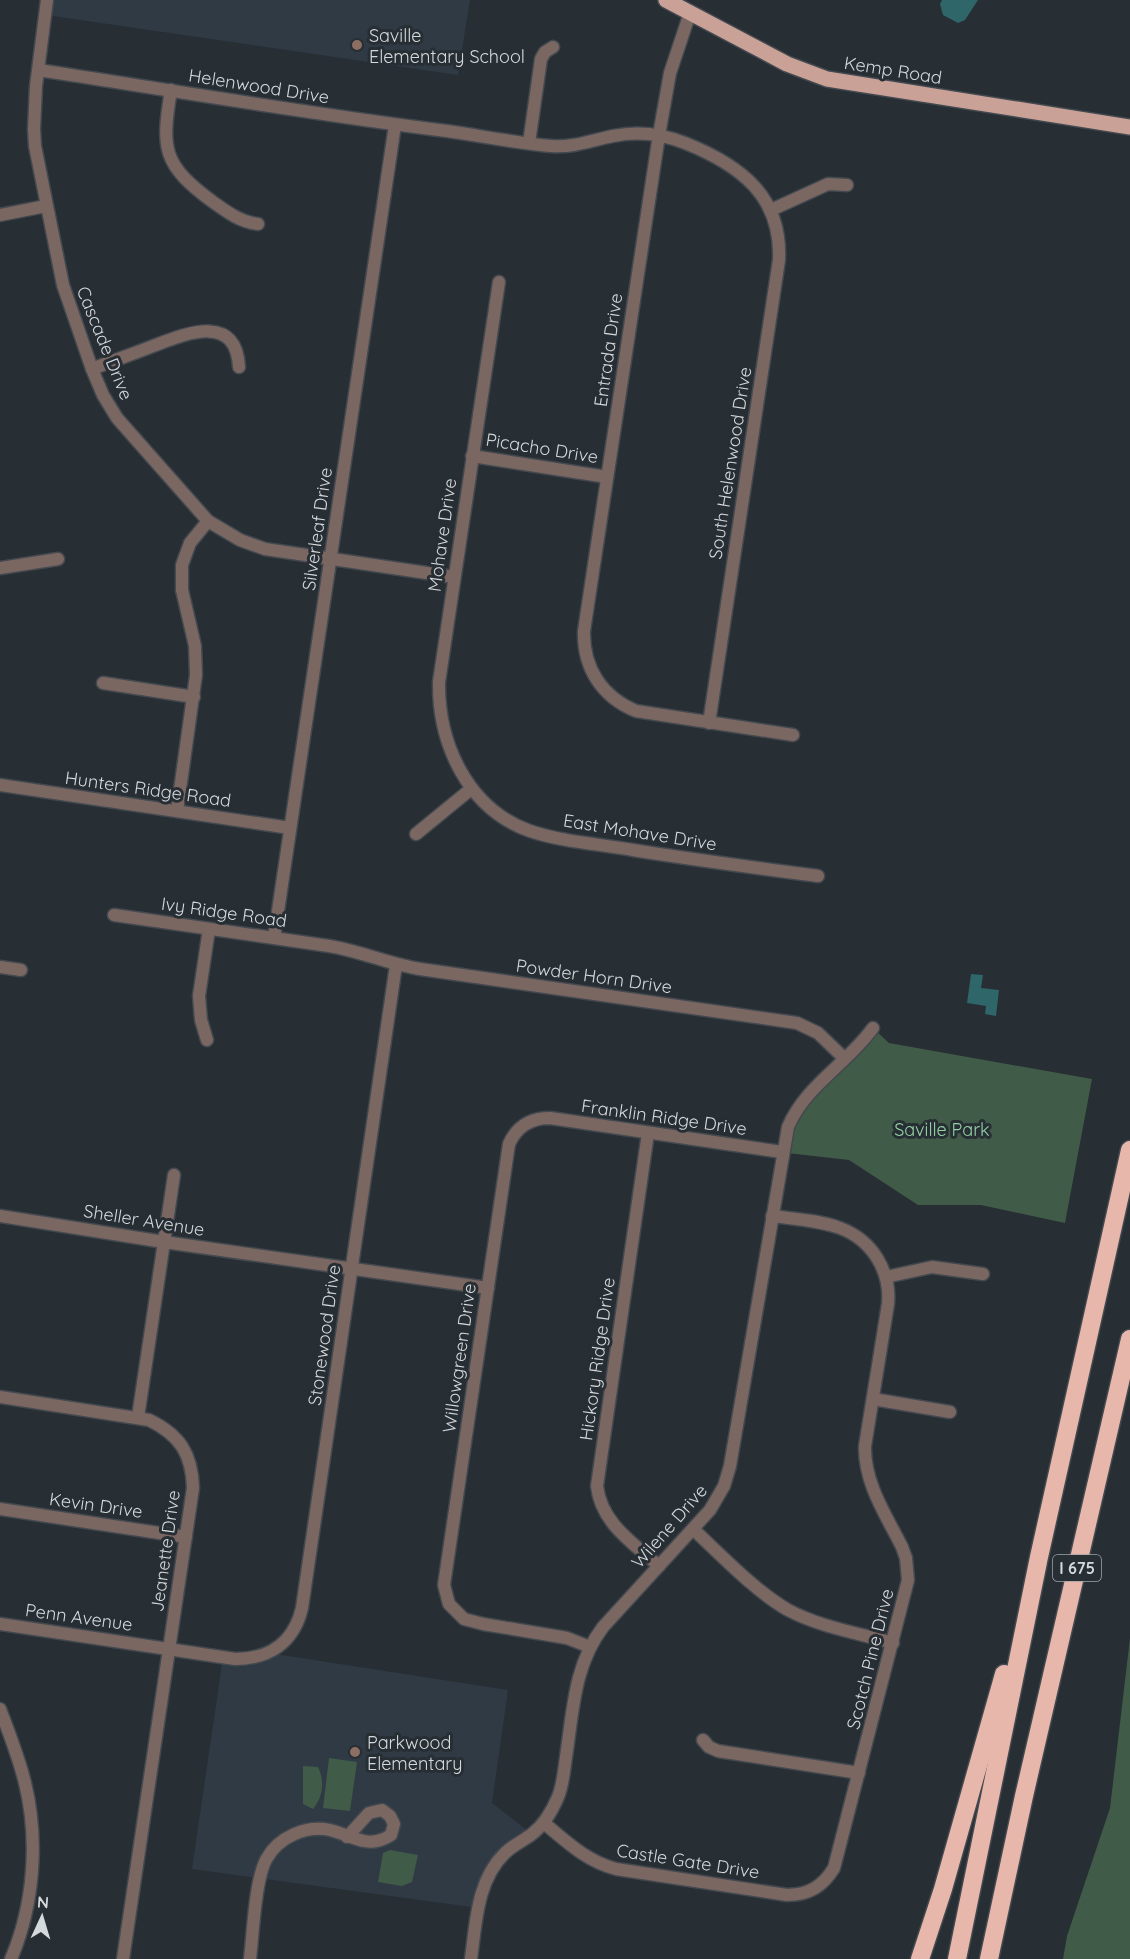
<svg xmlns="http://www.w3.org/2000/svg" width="1130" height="1959" viewBox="0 0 1130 1959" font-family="Quicksand,sans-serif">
	<rect width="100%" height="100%" fill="#272e34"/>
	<g fill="#2f3a44">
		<path d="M47 0H470L458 75 46 15Z"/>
		<path d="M269 1653 508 1690 492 1803 532 1834 509 1849 479 1908 192 1869 223 1657Z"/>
	</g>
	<g fill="#405b47">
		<path d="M875 1030 889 1043 1092 1079 1065 1223 981 1205H918L849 1160 787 1153 789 1138 803 1108Z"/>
		<path d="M1130 1638V1959H1063L1067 1936 1110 1808Z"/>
		<path d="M329 1758 357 1762 350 1811 323 1808Z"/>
		<path d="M303 1766 318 1767C325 1781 323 1797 313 1809L303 1804Z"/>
		<path d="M390 1850 418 1855 412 1882 402 1886 378 1882 383 1853Z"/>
	</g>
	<g fill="#2e6669">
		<path d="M942 0H978L965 20 958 23 943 15 940 4Z"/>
		<path d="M971 974 983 975 981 988 999 990 996 1016 985 1014 986 1006 967 1003Z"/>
	</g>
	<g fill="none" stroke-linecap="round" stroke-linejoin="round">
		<g stroke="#43494f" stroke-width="15">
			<g id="minor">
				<path d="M47 0 36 86 34 129 35 146 63 285 92 369 103 395 117 418 208 521 240 540 265 549 454 577"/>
				<path d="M690 13 670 73 659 135 584 631C583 668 602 697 636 711L793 735"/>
				<path d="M39 70C175 91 311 114 447 131 482 136 516 143 551 146 573 148 592 140 613 136 637 131 662 134 685 143 740 165 782 196 779 260L709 723"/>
				<path d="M171 90C161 150 163 165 213 202 227 212 240 222 258 224"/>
				<path d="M529 143 541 59 545 52 553 47"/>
				<path d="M771 210 828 184 847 185"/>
				<path d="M0 215 46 206"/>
				<path d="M499 282 439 682C438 744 468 809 530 831 563 842 599 844 633 850 695 860 757 868 818 876"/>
				<path d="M92 369C112 361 133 354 153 346 185 334 236 312 239 367"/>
				<path d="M472 456 607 477"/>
				<path d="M0 568 58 559"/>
				<path d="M103 683 194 697"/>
				<path d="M0 785 290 828"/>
				<path d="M177 811 196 675 195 646 182 590V565L190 543 208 521"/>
				<path d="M416 834 471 789"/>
				<path d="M114 915 329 946C360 951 389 964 420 969L797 1023 818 1033 844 1058"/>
				<path d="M274 938 395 125"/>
				<path d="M0 967 21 970"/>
				<path d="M207 1040 201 1020 199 996 209 929"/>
				<path d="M648 1133 597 1486C601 1523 633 1543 659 1566"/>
				<path d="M0 1216 164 1242 488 1288"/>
				<path d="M886 1277 932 1267 983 1274"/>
				<path d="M0 1397 149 1420C180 1435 192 1454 193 1488L123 1959"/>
				<path d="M873 1399 950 1412"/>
				<path d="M138 1417 174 1175"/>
				<path d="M0 1509 186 1537"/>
				<path d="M693 1529C721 1555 755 1591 788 1610 820 1627 858 1633 893 1643"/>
				<path d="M0 1624 235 1659C270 1659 294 1642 302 1608L396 965"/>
				<path d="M590 1647 567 1638 483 1624 464 1619 449 1604 444 1585 509 1144C517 1126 531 1118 550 1118L782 1152"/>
				<path d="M0 1709C9 1733 19 1758 25 1783 39 1840 34 1905 11 1959"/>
				<path d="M703 1740 709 1747 718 1751 859 1773"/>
				<path d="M544 1823C567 1842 586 1861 616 1869L787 1895C809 1895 823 1886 834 1868L908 1580 906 1558 902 1547C886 1515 864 1483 865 1446L888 1304C891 1271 872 1240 840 1228 819 1220 794 1219 772 1216"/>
				<path d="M250 1959C253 1934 255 1878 267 1858 279 1837 306 1825 330 1830 354 1836 368 1850 391 1835L394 1824 390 1816 382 1810 369 1813 347 1837"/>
				<path d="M471 1959C476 1922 477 1880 505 1853 513 1845 523 1841 532 1834 544 1825 552 1811 558 1797 563 1785 564 1771 566 1757 573 1711 574 1665 603 1627L710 1510 724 1486 730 1466 788 1127C806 1085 847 1064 873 1028"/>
			</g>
		</g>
		<g stroke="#43494f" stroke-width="18">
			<path id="major" d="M666 0 787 64 827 79 1130 127"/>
		</g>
		<g stroke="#43494f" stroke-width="21">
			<g id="highway">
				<path d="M920 1959 943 1889 1004 1674"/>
				<path d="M957 1959 1039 1557 1130 1150"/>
				<path d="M989 1959 1024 1796 1130 1339"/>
			</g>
		</g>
		<use href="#minor" stroke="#7b6762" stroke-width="12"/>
		<use href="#major" stroke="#c9a197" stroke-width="15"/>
		<use href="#highway" stroke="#e8b7ab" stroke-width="18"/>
	</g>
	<g fill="#8d6e63" stroke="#272e34" stroke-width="2">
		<circle cx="357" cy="45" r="6"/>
		<circle cx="355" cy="1752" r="6"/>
	</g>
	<g text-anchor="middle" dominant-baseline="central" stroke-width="6" stroke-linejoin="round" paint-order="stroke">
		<rect fill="#272e34" stroke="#a0a6aa" stroke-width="1.5" x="1053" y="1555" width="48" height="26" rx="4.5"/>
		<g font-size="16" font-weight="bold" fill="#d4d9dc">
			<text x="1077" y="1568">I 675</text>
		</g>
		<g font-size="18" fill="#d4d9dc" stroke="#272e34" text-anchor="start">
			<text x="369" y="35">Saville<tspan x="369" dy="21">Elementary School</tspan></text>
			<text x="367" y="1742">Parkwood<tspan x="367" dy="21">Elementary</tspan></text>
		</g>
		<g font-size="18" fill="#d4d9dc" stroke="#272e34">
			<text transform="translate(893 70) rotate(9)">Kemp Road</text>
			<text transform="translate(259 86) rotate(9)">Helenwood Drive</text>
			<text transform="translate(105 343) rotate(68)">Cascade Drive</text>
			<text transform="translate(608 350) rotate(-82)">Entrada Drive</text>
			<text transform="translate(542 448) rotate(9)">Picacho Drive</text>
			<text transform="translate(730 463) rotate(-81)">South Helenwood Drive</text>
			<text transform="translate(317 529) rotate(-82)">Silverleaf Drive</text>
			<text transform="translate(442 535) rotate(-82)">Mohave Drive</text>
			<text transform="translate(148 789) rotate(8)">Hunters Ridge Road</text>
			<text transform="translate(640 832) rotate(9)">East Mohave Drive</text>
			<text transform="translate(224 912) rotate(8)">Ivy Ridge Road</text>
			<text transform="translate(594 976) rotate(8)">Powder Horn Drive</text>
			<text transform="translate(664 1117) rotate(8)">Franklin Ridge Drive</text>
			<text transform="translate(144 1220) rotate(9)">Sheller Avenue</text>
			<text transform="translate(324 1335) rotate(-82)">Stonewood Drive</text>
			<text transform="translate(459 1358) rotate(-82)">Willowgreen Drive</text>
			<text transform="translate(597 1359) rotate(-82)">Hickory Ridge Drive</text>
			<text transform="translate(96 1505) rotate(8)">Kevin Drive</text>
			<text transform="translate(669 1526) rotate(-49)">Wilene Drive</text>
			<text transform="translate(165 1551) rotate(-82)">Jeanette Drive</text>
			<text transform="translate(79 1617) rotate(8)">Penn Avenue</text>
			<text transform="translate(870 1659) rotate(-76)">Scotch Pine Drive</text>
			<text transform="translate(688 1861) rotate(9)">Castle Gate Drive</text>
		</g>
		<g font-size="18" fill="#94d2a5" stroke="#272e34">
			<text x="942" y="1129">Saville Park</text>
		</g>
	</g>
	<g transform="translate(42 1917) rotate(4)" stroke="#272e34" stroke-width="4.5" paint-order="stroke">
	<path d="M0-4.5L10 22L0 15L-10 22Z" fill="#d4d9dc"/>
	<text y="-9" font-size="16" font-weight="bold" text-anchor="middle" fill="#d4d9dc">N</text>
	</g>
</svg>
